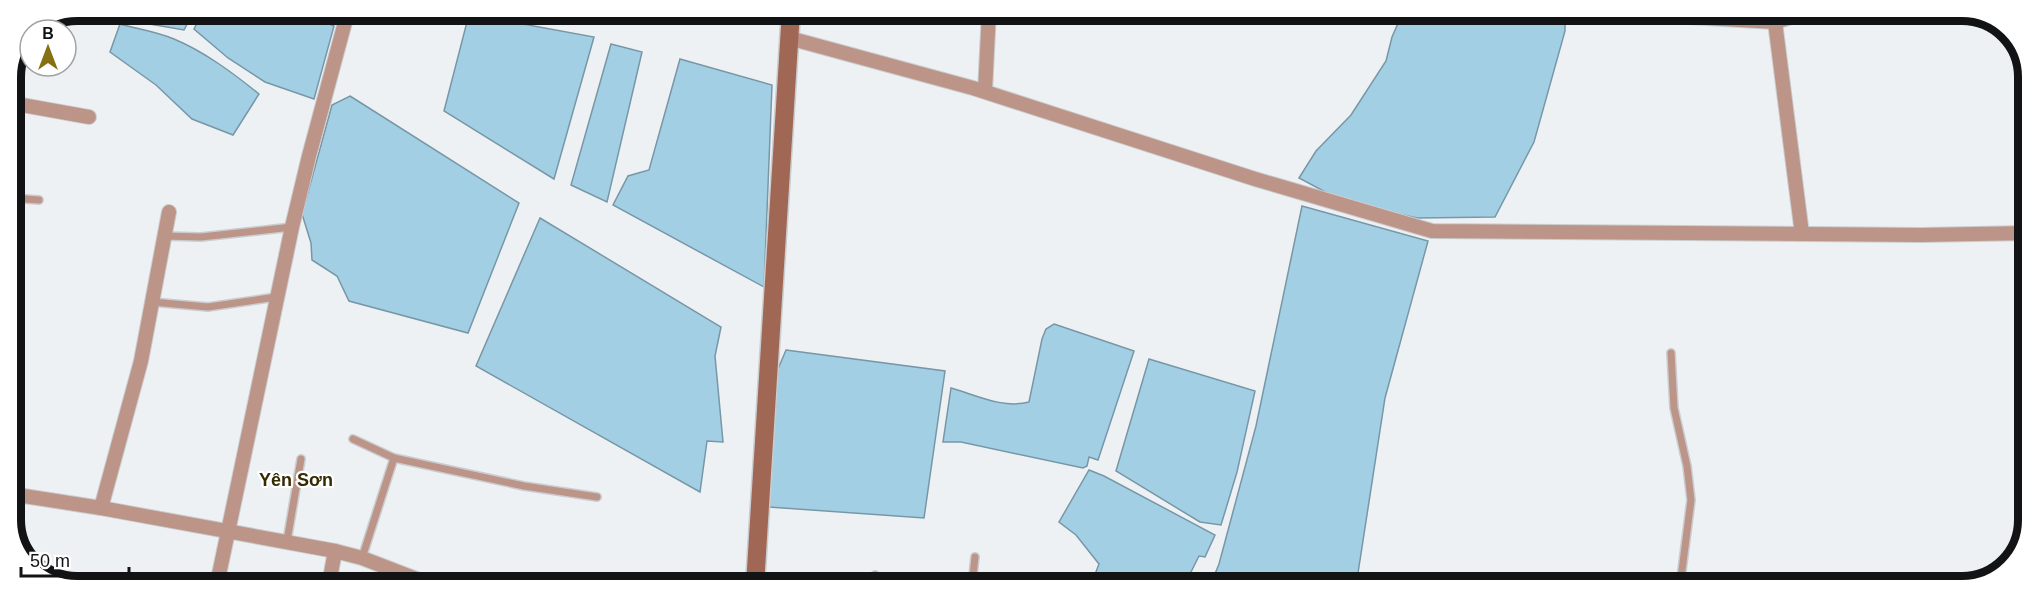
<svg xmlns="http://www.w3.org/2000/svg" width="2039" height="597" viewBox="0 0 2039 597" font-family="Arial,sans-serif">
	<rect width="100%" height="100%" fill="#edf1f4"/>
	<g fill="#a3cfe5" stroke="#7897a6" stroke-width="1.5">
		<path d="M91 11H194L184 30 120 19Z"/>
		<path d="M203 11H310L315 18 334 26 314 99 265 82 228 58 194 29Z"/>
		<path d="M1403 12H1565V31L1534 142 1495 217 1417 218 1344 202 1299 178 1316 151 1351 115 1386 61 1392 37Z"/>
		<path d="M469 14 594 37 554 179 444 111Z"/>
		<path d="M120 24C138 29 157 32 174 39 205 52 233 73 259 94L233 135 192 119 156 85 110 52Z"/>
		<path d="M611 44 642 52 607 202 571 185Z"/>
		<path d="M680 59 772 85 764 287 613 205 628 176 649 170Z"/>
		<path d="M350 96 519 203 468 333 349 301 337 276 312 260 311 243 302 214 332 105Z"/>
		<path d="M1302 206 1428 241 1385 398 1356 586H1210L1219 564 1256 426Z"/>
		<path d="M540 218 721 327 715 356 723 442 707 441 700 492 476 366Z"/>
		<path d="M1054 324 1134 351 1098 460 1089 457 1087 466 1083 468 961 442H943L951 388C976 395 1003 409 1029 402L1042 339 1046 329Z"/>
		<path d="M786 350 945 371 924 518 769 507 778 369Z"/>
		<path d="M1149 359 1255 391 1237 472 1221 525 1200 522 1116 471Z"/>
		<path d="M1089 470 1104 476 1215 535 1205 557 1199 556 1184 586 1091 585 1099 564 1076 535 1059 522Z"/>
	</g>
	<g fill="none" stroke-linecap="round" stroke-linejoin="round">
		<g stroke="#cacdd0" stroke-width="10">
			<g id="lane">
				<path d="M11 198 39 200"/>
				<path d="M164 236 201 237 292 227"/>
				<path d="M152 302 208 307 276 297"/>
				<path d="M1671 353 1674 408 1687 466 1691 500 1680 586"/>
				<path d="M353 439 394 458 524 486 597 497"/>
				<path d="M287 541 301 459"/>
				<path d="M362 558 394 458"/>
				<path d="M874 585 875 575"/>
				<path d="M972 585 975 557"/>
			</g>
		</g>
		<g stroke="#cacdd0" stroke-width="16">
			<g id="street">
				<path d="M1603 12 1775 22 1804 13"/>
				<path d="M1775 22 1802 234"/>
				<path d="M789 38 973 88 1255 179 1432 231 1921 235 2028 233"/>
				<path d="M985 91 989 12"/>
				<path d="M11 103 89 117"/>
				<path d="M11 494 101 508 335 551 362 558 432 585"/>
				<path d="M101 508 141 361 169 212"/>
				<path d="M217 584 292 227 309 156 348 11"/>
				<path d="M329 584 335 551"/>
			</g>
		</g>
		<g stroke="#cacdd0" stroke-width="21">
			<path id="secondary" d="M755 585 791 11"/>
		</g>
		<use href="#lane" stroke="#bd9488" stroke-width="7"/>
		<use href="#street" stroke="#bd9488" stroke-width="14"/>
		<use href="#secondary" stroke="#a06755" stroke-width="18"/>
	</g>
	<g text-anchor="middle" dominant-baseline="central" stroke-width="4.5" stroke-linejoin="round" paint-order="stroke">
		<g font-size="18" font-weight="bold" fill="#352b00" stroke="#fff">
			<text x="296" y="480">Yên Sơn</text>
		</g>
	</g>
	<path d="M0 0H2039V597H0ZM77 21H1962A56 56 0 0 1 2018 77V520A56 56 0 0 1 1962 576H77A56 56 0 0 1 21 520V77A56 56 0 0 1 77 21Z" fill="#fff" fill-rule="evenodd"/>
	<path fill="none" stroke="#121314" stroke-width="8" d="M77 21H1962A56 56 0 0 1 2018 77V520A56 56 0 0 1 1962 576H77A56 56 0 0 1 21 520V77A56 56 0 0 1 77 21Z"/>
	<g transform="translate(48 48)"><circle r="28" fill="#ffffff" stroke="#a0a1a1" stroke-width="1.5"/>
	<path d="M0-4.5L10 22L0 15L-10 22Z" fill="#867112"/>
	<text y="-9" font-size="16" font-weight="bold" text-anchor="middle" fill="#121314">B</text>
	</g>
	<path d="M21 567v9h108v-9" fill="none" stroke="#121314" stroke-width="3"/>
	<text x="30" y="567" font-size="18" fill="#121314" stroke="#ffffff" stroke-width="4.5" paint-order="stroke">50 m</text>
</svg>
